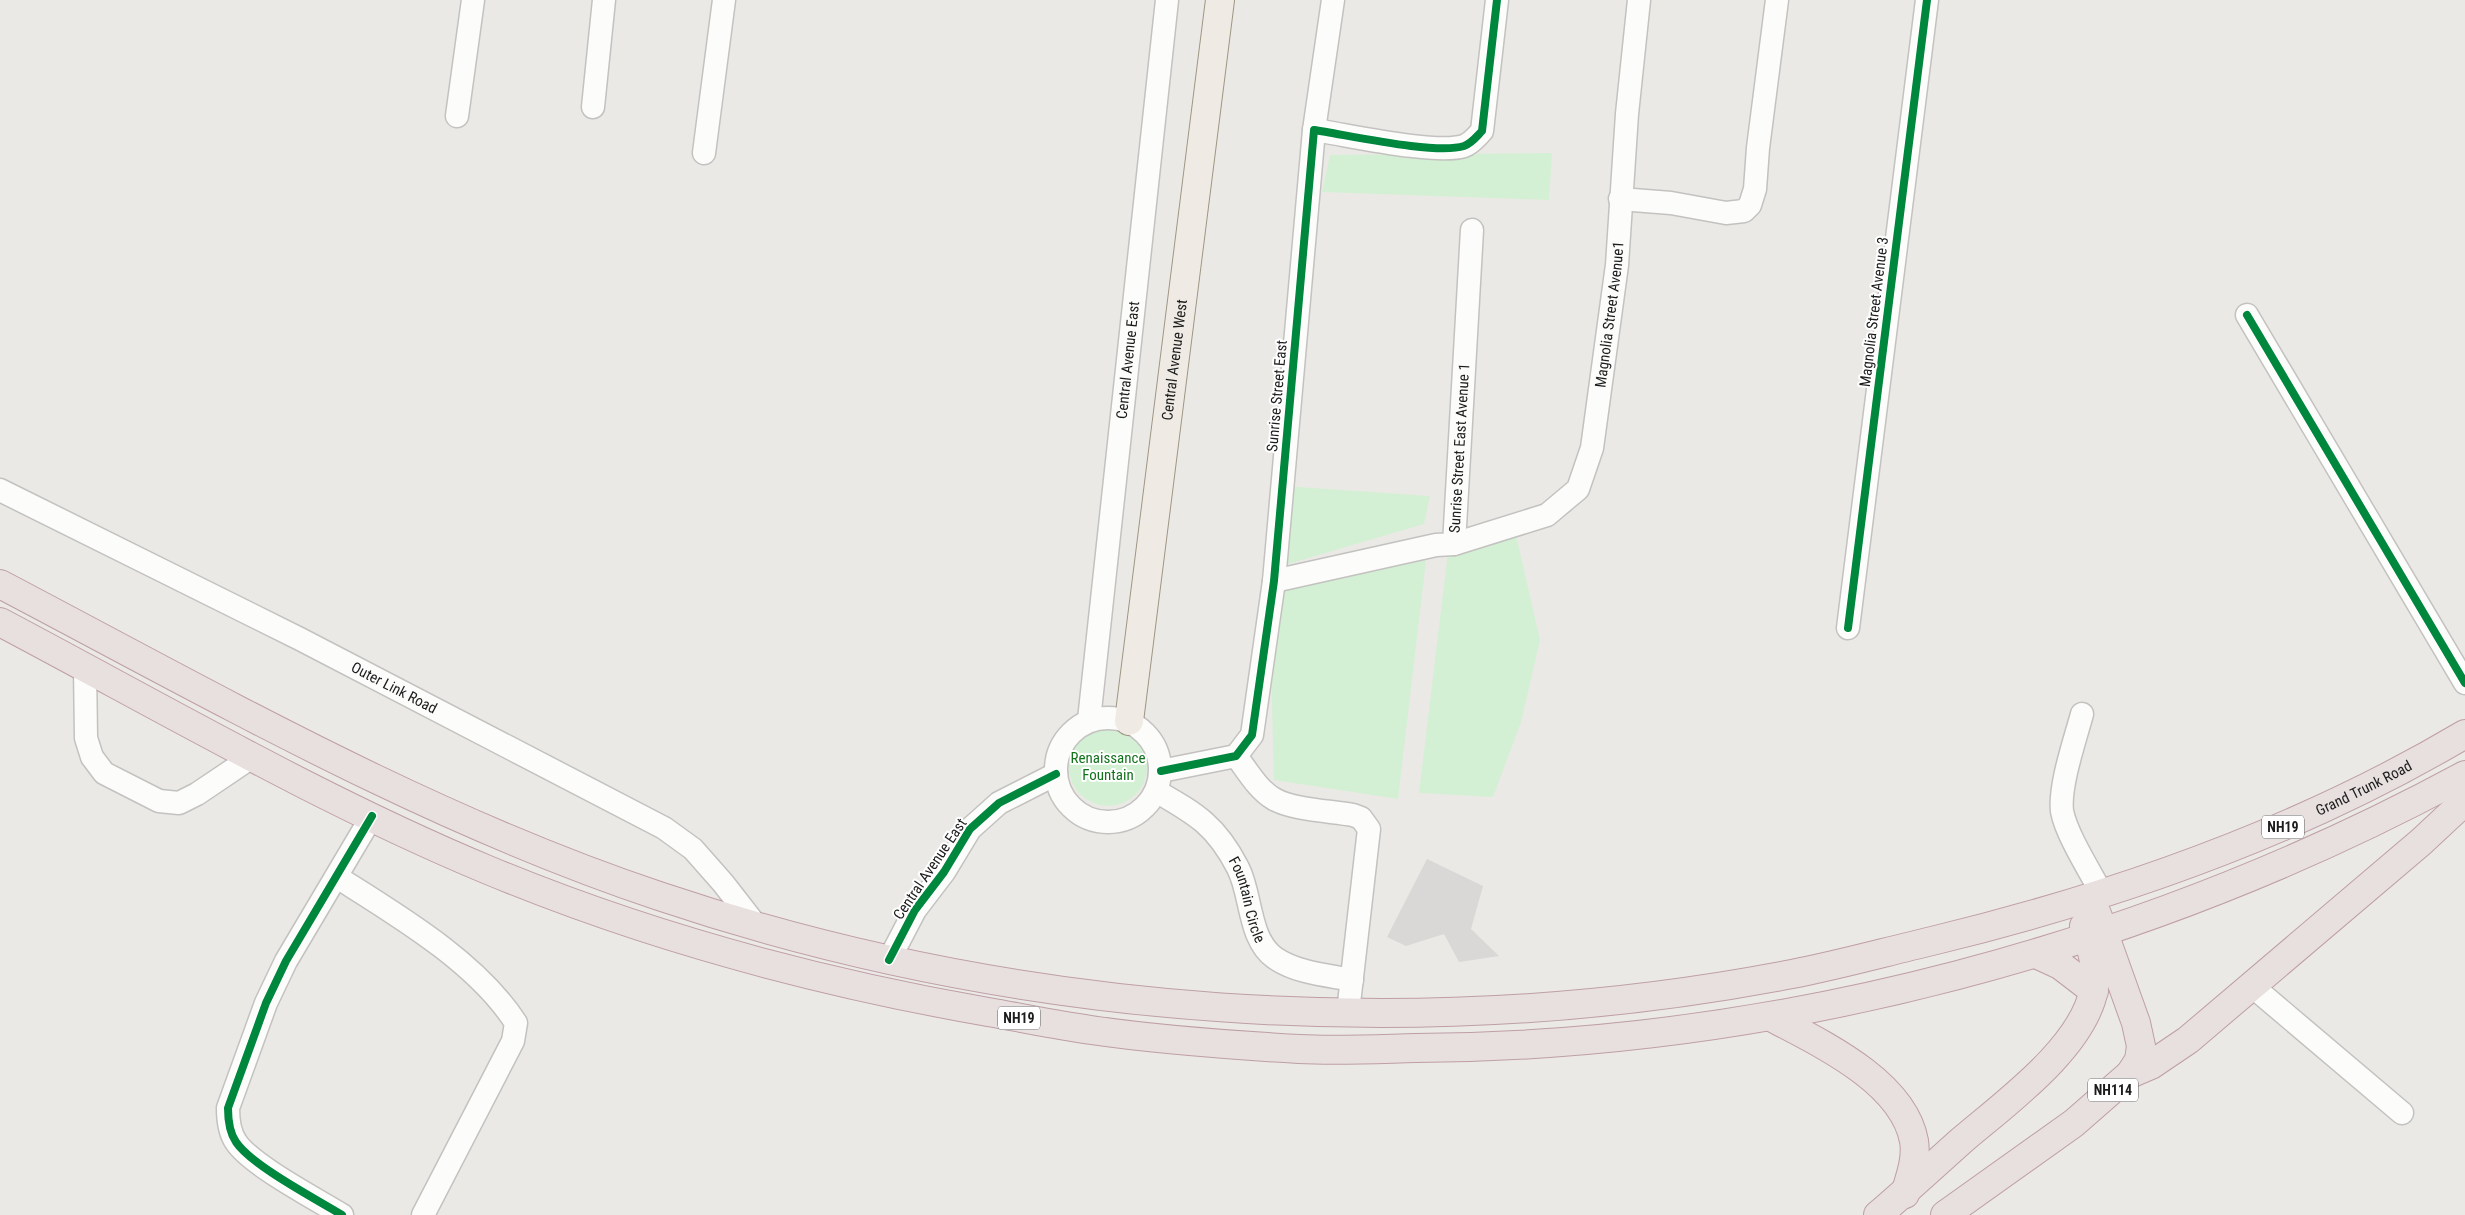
<svg xmlns="http://www.w3.org/2000/svg" width="2465" height="1215" viewBox="0 0 2465 1215" font-family="'Roboto Condensed',sans-serif">
	<rect width="100%" height="100%" fill="#ebe9e5"/>
	<path fill="#d9d8d6" d="M1427 859 1483 886 1471 929 1499 956 1459 962 1444 934 1406 946 1387 937Z"/>
	<g fill="#d4f0d4">
		<path d="M1552 153 1549 200 1322 192 1330 155Z"/>
		<path d="M1283 486 1430 496 1424 524 1278 567Z"/>
		<path d="M1451 527 1516 535 1540 640 1521 722 1493 797 1419 793Z"/>
		<path d="M1426 560 1398 799 1274 780 1269 592Z"/>
		<circle cx="1108" cy="767" r="39"/>
	</g>
	<g fill="none" stroke-linecap="round" stroke-linejoin="round">
		<g stroke="#c3c2c1" stroke-width="25">
			<g id="minor">
				<path d="M593 107 604 0"/>
				<path d="M457 116 473 0"/>
				<path d="M1314 130 1333 0"/>
				<path d="M704 153 724 0"/>
				<path d="M1620 199 1671 203 1726 213 1744 211 1750 205 1755 189 1758 148 1777 0"/>
				<path d="M2247 315 2465 683"/>
				<path id="s1" d="M0 490 300 639 664 828 693 849 723 883 758 928"/>
				<path id="s2" d="M1454 544 1547 515 1578 489 1592 448 1617 265 1627 114 1639 0"/>
				<path id="s3" d="M1274 581 1436 545 1454 544 1472 230"/>
				<path d="M1848 628 1927 0"/>
				<path d="M85 667 86 738 92 757 104 773 159 801 179 803 197 794 252 757"/>
				<path d="M2082 714C2075 740 2059 786 2062 811 2066 834 2091 873 2102 894"/>
				<circle cx="1108" cy="770" r="52"/>
				<path id="s4" d="M1089 720 1167 0"/>
				<path d="M1236 756C1247 770 1258 790 1274 799 1293 810 1331 811 1353 815L1361 818 1369 829 1348 1012"/>
				<path d="M1161 771 1236 756 1252 735 1274 581 1314 130C1348 135 1436 155 1464 146 1472 143 1477 136 1482 131L1497 0"/>
				<path id="s5" d="M1156 791C1196 814 1216 825 1238 868 1252 895 1248 939 1275 958 1297 973 1327 975 1352 980"/>
				<path d="M337 877C397 915 477 962 516 1023L513 1041 423 1215"/>
				<path d="M889 960 915 910 944 872 970 829 999 803 1056 774"/>
				<path d="M2252 986 2402 1113"/>
				<path d="M342 1215C316 1199 251 1165 236 1142 229 1132 228 1120 228 1108L266 1003 286 961 372 816"/>
			</g>
		</g>
		<g stroke="#9f9684" stroke-width="30">
			<g id="major">
				<path id="s6" d="M1129 721 1220 0"/>
			</g>
		</g>
		<g stroke="#be9ea7" stroke-width="30">
			<g id="highway">
				<path id="s7" d="M0 584C215 697 428 819 659 896 1018 1017 1421 1046 1792 974 1839 965 1885 952 1932 941 2118 896 2300 832 2465 734"/>
				<path d="M0 622C161 707 320 800 488 870 649 937 817 982 988 1012 1023 1018 1057 1025 1091 1030 1159 1040 1230 1045 1299 1049 1338 1051 1377 1049 1416 1048 1778 1046 2147 947 2465 775"/>
				<path d="M2036 954 2060 965 2094 991"/>
				<path d="M1771 1017C1820 1043 1903 1081 1914 1141 1917 1159 1910 1177 1905 1194"/>
				<path d="M2130 1074 2151 1065 2188 1040 2421 842 2465 801"/>
				<path d="M1878 1215C1906 1191 1933 1166 1961 1141 2004 1104 2083 1048 2094 989 2098 967 2091 947 2084 926"/>
				<path d="M1945 1215 2074 1123 2130 1074 2139 1060 2141 1046 2136 1023 2097 914"/>
			</g>
		</g>
		<use href="#minor" stroke="#fcfcfb" stroke-width="22"/>
		<use href="#major" stroke="#efebe4" stroke-width="28"/>
		<use href="#highway" stroke="#e8dfdf" stroke-width="28"/>
		<g stroke="#fff" stroke-width="11">
			<g id="cycleway">
				<path d="M2247 315 2465 683"/>
				<path d="M1848 628 1927 0"/>
				<path d="M1161 771 1236 756 1252 735 1274 581 1314 130C1348 135 1436 155 1464 146 1472 143 1477 136 1482 131L1497 0"/>
				<path d="M889 960 915 910 944 872 970 829 999 803 1056 774"/>
				<path d="M342 1215C316 1199 251 1165 236 1142 229 1132 228 1120 228 1108L266 1003 286 961 372 816"/>
			</g>
		</g>
		<use href="#cycleway" stroke="#00873e" stroke-width="8"/>
	</g>
	<g text-anchor="middle" dominant-baseline="central" stroke-width="4" stroke-linejoin="round" paint-order="stroke">
		<g fill="#fff" stroke="#606060" stroke-width="1">
			<rect x="2262" y="815.5" width="42" height="23" rx="4"/>
			<rect x="998" y="1006.5" width="42" height="23" rx="4"/>
			<rect x="2088" y="1078.5" width="50" height="23" rx="4"/>
		</g>
		<g font-size="14" font-weight="bold" fill="#1c1c1c">
			<text x="2283" y="827">NH19</text>
			<text x="1019" y="1018">NH19</text>
			<text x="2113" y="1090">NH114</text>
		</g>
		<g font-size="15" fill="#1c1c1c" stroke="#fff">
			<text transform="translate(1874 312) rotate(-83)">Magnolia Street Avenue 3</text>
			<text stroke="none"><textPath href="#s2" startOffset="316">Magnolia Street Avenue1</textPath></text>
			<text stroke="none"><textPath href="#s4" startOffset="362">Central Avenue East</textPath></text>
			<text stroke="none"><textPath href="#s6" startOffset="364">Central Avenue West</textPath></text>
			<text transform="translate(1277 396) rotate(-85)">Sunrise Street East</text>
			<text stroke="none"><textPath href="#s3" startOffset="280">Sunrise Street East Avenue 1</textPath></text>
			<text stroke="none"><textPath href="#s1" startOffset="441">Outer Link Road</textPath></text>
			<text stroke="none"><textPath href="#s7" startOffset="2481">Grand Trunk Road</textPath></text>
			<text transform="translate(930 869) rotate(-56)">Central Avenue East</text>
			<text stroke="none"><textPath href="#s5" startOffset="148">Fountain Circle</textPath></text>
		</g>
		<g font-size="15" fill="#12731c" stroke="#fff">
			<text x="1108" y="758">Renaissance<tspan x="1108" dy="17">Fountain</tspan></text>
		</g>
	</g>
</svg>
